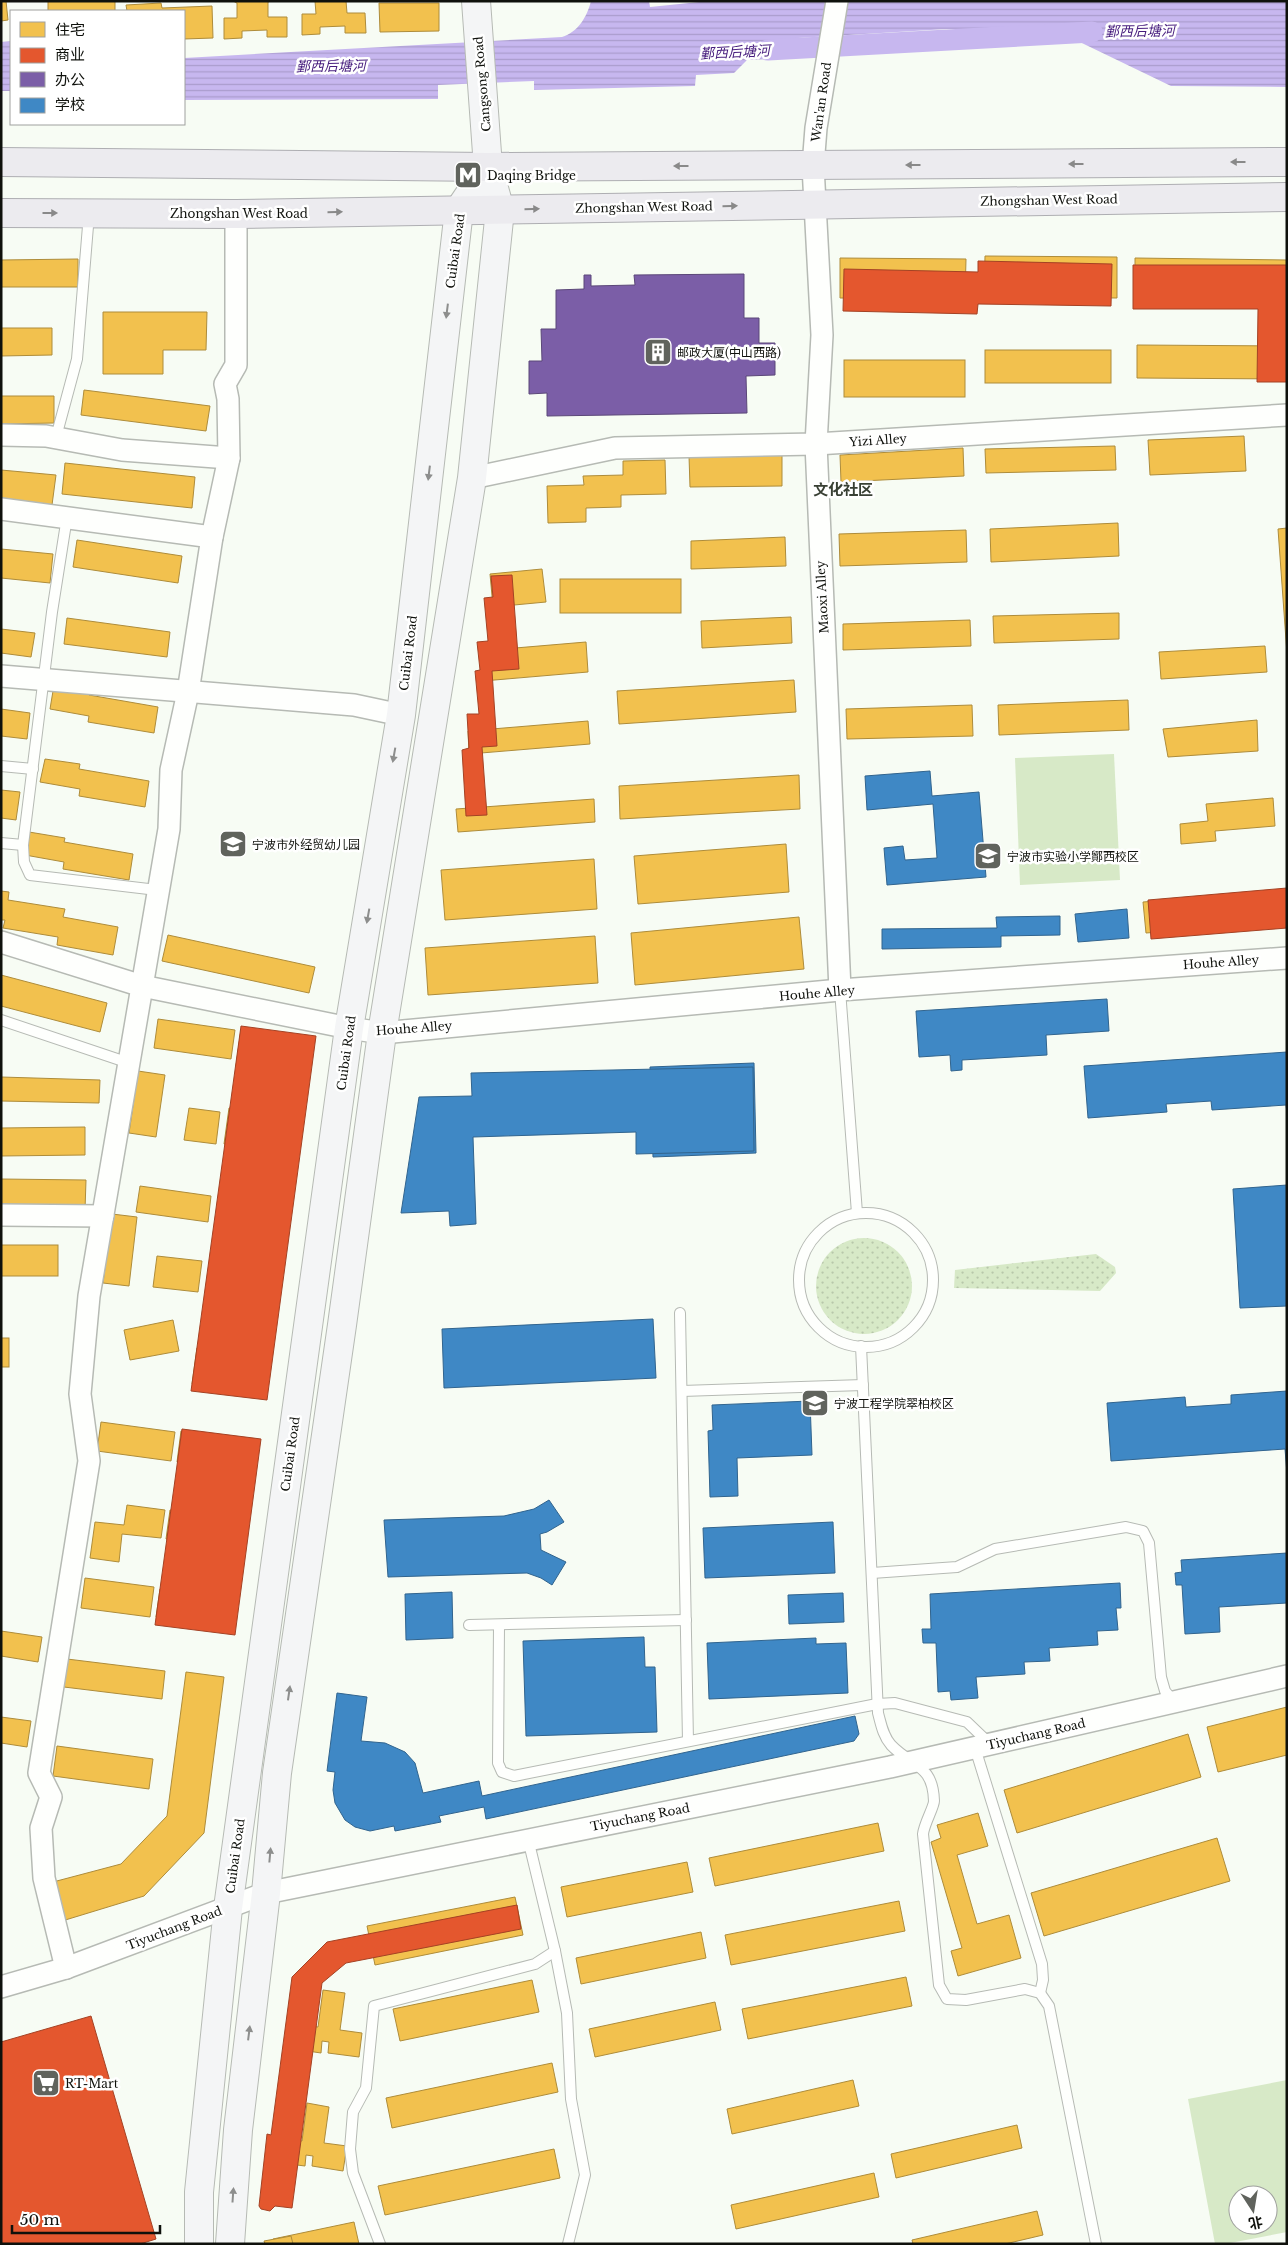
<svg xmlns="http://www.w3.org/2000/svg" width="1288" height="2245" viewBox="0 0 1288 2245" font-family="'Libre Baskerville','Noto Sans SC',serif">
	<defs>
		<pattern id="grass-dots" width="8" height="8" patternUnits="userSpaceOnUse" patternTransform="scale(1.25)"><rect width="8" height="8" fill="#d7e9c7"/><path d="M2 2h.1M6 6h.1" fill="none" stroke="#b7c7aa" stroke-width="1.8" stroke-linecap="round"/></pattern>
		<pattern id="water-rules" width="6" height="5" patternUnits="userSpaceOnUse" patternTransform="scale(1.25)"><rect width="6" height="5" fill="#c7b7ef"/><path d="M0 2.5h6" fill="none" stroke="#aa9ccc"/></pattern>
	</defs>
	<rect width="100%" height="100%" fill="#f7fcf4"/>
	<g fill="url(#grass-dots)">
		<circle cx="864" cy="1286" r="48"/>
		<path d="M1096 1254 1115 1267 1116 1273 1100 1291 954 1288 955 1270Z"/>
	</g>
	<g fill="#d7e9c7" fill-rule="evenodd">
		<path d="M1114 754 1120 880 1020 885 1015 758Z"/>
		<path d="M1287 2080V2232L1225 2244H1215L1188 2099ZM1238 2195H1268V2225H1238Z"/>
	</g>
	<g fill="url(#water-rules)">
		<path d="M591 1H649L650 7 709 1H1287V87L1171 86 1059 32 1035 29H947L798 38 792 58 747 60 734 73 696 75 695 86 534 90V81L438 85V99L184 100V58L562 37C578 32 587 17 591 1Z"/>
		<path d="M11 41V91H1V42Z"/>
	</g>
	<g fill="#f2c14e" stroke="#ae8c3a">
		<path d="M1 1H6L8 20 1 21Z"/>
		<rect x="48" y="1" width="67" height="10"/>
		<path d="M233 1H271L268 2V17H287V37H267V30L242 31V38L224 39V18H237V3Z"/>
		<path d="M315 1H346L347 13H365L366 33H345V26L320 27V34L302 35V14H316Z"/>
		<path d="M161 3 162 8 212 6 213 38 184 39V11H127L126 5Z"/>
		<path d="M379 3H439V31L380 32Z"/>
		<path d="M985 256 1117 257V298L984 297Z"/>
		<path d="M840 258 966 259 965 299 840 298Z"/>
		<path d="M1135 258 1287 260V298L1135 295Z"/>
		<path d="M78 259V287H1V260Z"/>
		<path d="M103 312H207L206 350H163V374H103Z"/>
		<path d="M1 328H52V355L1 356Z"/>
		<path d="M1137 345 1287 346V379L1137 378Z"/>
		<rect x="985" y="350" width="126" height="33"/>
		<rect x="844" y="360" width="121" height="37"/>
		<path d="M84 390 210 406 206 431 81 415Z"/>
		<path d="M1 396H54V423L1 424Z"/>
		<path d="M1244 436 1246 471 1150 475 1148 440Z"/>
		<path d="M1115 446 1116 470 986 473 985 449Z"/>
		<path d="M963 448 964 476 841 482 840 455Z"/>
		<path d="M782 454V486L690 487 689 456Z"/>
		<path d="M665 460 666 494 621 495V507L586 508V522L548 523 547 486 584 485 583 476 623 475V461Z"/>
		<path d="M65 463 195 477 192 508 62 494Z"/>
		<path d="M1 470 56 475 52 505 1 500Z"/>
		<path d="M1118 523 1119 556 991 562 990 529Z"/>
		<path d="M1287 528V654L1278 529Z"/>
		<path d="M966 530 967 562 840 566 839 534Z"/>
		<path d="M785 537 786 566 691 569V541Z"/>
		<path d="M77 540 182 556 178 583 73 567Z"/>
		<path d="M1 549 53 554 50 583 1 578Z"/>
		<path d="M542 569 546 602 493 607 490 574Z"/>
		<rect x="560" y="579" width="121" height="34"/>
		<path d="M1119 613V639L994 643 993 616Z"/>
		<path d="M791 617 792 643 702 648 701 621Z"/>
		<path d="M67 618 170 632 167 657 64 644Z"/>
		<path d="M970 620 971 646 843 650V624Z"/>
		<path d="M1 629 35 633 31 657 1 653Z"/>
		<path d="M586 642 588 672 483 681 480 651Z"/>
		<path d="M1265 646 1267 672 1161 679 1159 652Z"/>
		<path d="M794 680 796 712 619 724 617 691Z"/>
		<path d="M54 685 90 691 89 695 158 707 154 733 88 722 89 716 50 709Z"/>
		<path d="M1128 700 1129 730 999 735 998 705Z"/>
		<path d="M972 705 973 736 847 739 846 709Z"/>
		<path d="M1 709 30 713 27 739 1 736Z"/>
		<path d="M1257 720 1258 751 1168 757 1163 729Z"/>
		<path d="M588 721 590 744 469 754 468 731Z"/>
		<path d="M45 759 80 764 79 769 149 781 145 807 79 796 80 789 40 782Z"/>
		<path d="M799 775 800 809 620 819 619 786Z"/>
		<path d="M1 790 20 792 16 820 1 818Z"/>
		<path d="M1273 798 1275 826 1215 831 1216 841 1181 844 1180 824 1208 821 1206 804Z"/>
		<path d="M594 799 595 822 458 832 456 809Z"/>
		<path d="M29 832 65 838 64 842 133 854 129 880 63 869 64 862 25 855Z"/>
		<path d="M786 844 789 892 638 904 634 856Z"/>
		<path d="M594 859 597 909 445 920 441 870Z"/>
		<path d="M1 891 9 892 8 900 65 909 63 917 118 927 113 955 57 945 58 937 3 928 5 920H1Z"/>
		<path d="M1287 891V922L1146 933 1143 902Z"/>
		<path d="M799 917 804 969 635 985 631 933Z"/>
		<path d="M168 935 315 967 309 993 162 961Z"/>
		<path d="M595 936 598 983 428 995 425 948Z"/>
		<path d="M1 975 107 1003 100 1032 1 1006Z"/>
		<path d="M158 1019 235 1030 231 1059 154 1048Z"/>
		<path d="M241 1030 312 1039 308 1076 236 1066Z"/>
		<path d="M138 1071 165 1075 156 1137 129 1133Z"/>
		<path d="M1 1077 100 1080 99 1103 1 1101Z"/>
		<path d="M189 1108 220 1112 216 1144 184 1140Z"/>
		<path d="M229 1108 301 1117 296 1153 224 1144Z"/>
		<path d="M85 1127V1155L1 1156V1128Z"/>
		<path d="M1 1179 86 1180 85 1210 1 1208Z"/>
		<path d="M140 1186 211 1196 208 1222 136 1212Z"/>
		<path d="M220 1189 292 1199 287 1235 215 1225Z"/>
		<path d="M112 1214 137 1217 129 1286 103 1283Z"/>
		<rect x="1" y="1245" width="57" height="31"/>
		<path d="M157 1256 202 1261 198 1292 153 1287Z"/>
		<path d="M209 1267 280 1277 276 1313 204 1304Z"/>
		<path d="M173 1320 179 1351 130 1360 124 1330Z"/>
		<rect x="1" y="1338" width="8" height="29"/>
		<path d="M197 1348 269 1357 264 1393 192 1384Z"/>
		<path d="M101 1422 175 1432 171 1461 97 1451Z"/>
		<path d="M181 1431 256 1443 252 1473 177 1462Z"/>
		<path d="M127 1505 165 1510 161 1538 122 1534 119 1562 90 1558 95 1522 124 1525Z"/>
		<path d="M170 1510 246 1520 242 1550 166 1539Z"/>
		<path d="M85 1578 154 1587 150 1617 81 1608Z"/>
		<path d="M160 1589 235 1598 231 1627 156 1617Z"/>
		<path d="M1 1631 42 1637 38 1662 1 1656Z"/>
		<path d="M67 1659 165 1671 162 1699 64 1687Z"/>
		<path d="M186 1672 224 1677 204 1833 144 1896 62 1921 53 1882 121 1864 167 1816Z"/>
		<path d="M1287 1707V1755L1218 1772 1207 1727Z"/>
		<path d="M1 1717 31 1721 27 1747 1 1743Z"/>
		<path d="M1188 1734 1201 1777 1017 1833 1004 1790Z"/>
		<path d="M57 1746 153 1759 149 1789 53 1776Z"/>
		<path d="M978 1813 988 1846 957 1855 977 1924 1009 1915 1021 1958 958 1976 951 1951 962 1948 931 1842 941 1838 937 1825Z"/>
		<path d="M878 1823 884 1851 715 1886 709 1858Z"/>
		<path d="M1217 1838 1230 1881 1044 1936 1031 1893Z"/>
		<path d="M687 1862 693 1892 567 1917 561 1887Z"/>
		<path d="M515 1897 523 1935 375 1965 367 1926Z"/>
		<path d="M899 1901 905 1931 731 1965 725 1935Z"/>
		<path d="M701 1932 706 1958 581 1984 576 1958Z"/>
		<path d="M906 1977 912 2006 748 2039 742 2009Z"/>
		<path d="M532 1980 539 2012 400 2041 393 2009Z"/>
		<path d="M323 1990 345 1993 340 2030 362 2033 359 2057 328 2053 329 2042 322 2041 321 2053 288 2048 292 2024 318 2027Z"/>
		<path d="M715 2002 721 2030 595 2057 589 2029Z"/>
		<path d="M552 2063 558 2092 392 2128 386 2098Z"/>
		<path d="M853 2080 859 2106 732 2134 727 2109Z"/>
		<path d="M307 2103 329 2107 324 2143 347 2146 343 2171 312 2166 313 2156 306 2155 305 2166 273 2162 276 2137 302 2141Z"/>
		<path d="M1017 2125 1022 2148 896 2178 891 2154Z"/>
		<path d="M554 2149 560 2178 385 2215 378 2186Z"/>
		<path d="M874 2173 879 2197 736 2229 731 2205Z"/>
		<path d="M1037 2211 1043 2235 1005 2244H913L912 2240Z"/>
		<path d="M354 2222 359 2244H274L273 2239Z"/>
		<path d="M291 2236 293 2244H265L264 2241Z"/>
	</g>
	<g fill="#e4572e" stroke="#a44224">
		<path d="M978 261 1112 264 1111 306 978 304 977 314 843 311 844 269 978 272Z"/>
		<path d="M1133 265H1287V382H1257L1258 309H1133Z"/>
		<path d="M512 575 519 669 492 671 497 746 482 747 487 815 466 816 462 750 469 748 467 714H479L475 671 480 670 477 642 488 641 484 598 493 597 491 576Z"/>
		<path d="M1287 888V928L1151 939 1148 900Z"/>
		<path d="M241 1026 316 1036 267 1400 191 1391Z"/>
		<path d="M182 1429 261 1439 235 1635 155 1625Z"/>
		<path d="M517 1905 521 1929 346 1963 322 1983 292 2208 275 2206 270 2211 261 2209 259 2206 267 2134 271 2135 292 1977 327 1942Z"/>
		<path d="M91 2016 156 2239 140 2244H1V2042Z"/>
	</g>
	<path fill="#7b5ea7" stroke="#5b4778" d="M744 274V318H759V343H775V375L746 376 747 413 547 416V393L529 394V361H542L541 329H556V290L584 289V275H591V286L635 285 634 275Z"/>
	<g fill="#3f88c5" stroke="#31648e">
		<path d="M930 771 932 796 979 792 986 877 887 885 884 848 903 846 905 860 937 858 933 804 867 810 865 776Z"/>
		<path d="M1127 909 1129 938 1078 942 1075 914Z"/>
		<path d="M1060 916V935L1001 936V947L882 949V929L997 928 996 917Z"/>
		<path d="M1107 999 1109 1031 1046 1035 1047 1055 962 1060V1070L951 1071 950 1055 919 1057 916 1011Z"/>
		<path d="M1287 1052V1113L1286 1105 1212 1110 1211 1101 1166 1104 1167 1112 1088 1118 1084 1066Z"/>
		<path d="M754 1063 756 1153 653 1157 650 1067Z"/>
		<path d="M753 1067 754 1151 636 1154V1132L473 1137 476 1224 450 1226 449 1211 401 1213 419 1097 472 1096 471 1073Z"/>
		<path d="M1287 1185V1306L1240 1308 1233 1189Z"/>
		<path d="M653 1319 656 1378 444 1388 442 1329Z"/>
		<path d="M1287 1391V1474L1285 1449 1111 1461 1107 1403 1185 1397 1186 1407 1231 1404V1395Z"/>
		<path d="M810 1401 812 1455 737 1458 738 1496 710 1497 708 1431 713 1430 712 1405Z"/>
		<path d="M549 1500 564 1522 547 1532 540 1534 541 1550 566 1562 552 1585 541 1578 527 1573 388 1577 384 1520 504 1516 534 1509Z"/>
		<path d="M833 1522 835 1573 705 1578 703 1528Z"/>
		<path d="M1287 1553V1603L1219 1607 1220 1632 1185 1634 1182 1585H1176L1175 1573 1182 1572 1181 1560Z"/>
		<path d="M1120 1583 1121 1608H1116L1118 1630 1097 1631 1098 1645 1049 1648 1050 1661 1024 1662 1025 1674 976 1677 978 1698 951 1700 950 1691 938 1692 936 1643H923L922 1629H931L930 1594Z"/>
		<path d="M452 1592 453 1638 406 1640 405 1594Z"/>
		<path d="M843 1593 844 1622 789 1624 788 1595Z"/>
		<path d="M644 1637 645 1667H655L657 1732 526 1736 523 1641Z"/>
		<path d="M816 1638V1644L846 1643 848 1693 709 1699 707 1643Z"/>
		<path d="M337 1693 367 1697 361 1741 385 1743 405 1752 415 1763 423 1793 479 1781 482 1796 855 1716 859 1734 854 1741 486 1819 484 1807 439 1816 441 1822 395 1831 394 1826 370 1831 355 1827 345 1820 335 1803 333 1790 335 1772 327 1771Z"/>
	</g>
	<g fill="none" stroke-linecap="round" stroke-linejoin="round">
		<path stroke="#c7b7ef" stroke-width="21" d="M768 50 1092 32"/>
		<g stroke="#b6bab4" stroke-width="12">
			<g id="lane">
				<path d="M56 437 77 359 89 214"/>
				<path d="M67 517 52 612 23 845 24 862 30 875 157 890"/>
				<path d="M1 766 33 769"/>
				<path d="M1 843 23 845"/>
				<path d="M840 990 857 1213"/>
				<path d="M1 1020 129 1063"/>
				<circle cx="866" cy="1280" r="67"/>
				<path d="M680 1313 688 1741"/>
				<path d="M861 1346 878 1713C881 1724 883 1736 891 1745 912 1767 933 1764 934 1801 934 1807 924 1824 923 1834L939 1985 947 1999 966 2000 1025 1989 1040 1993 1049 2006 1096 2244"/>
				<path d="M682 1391 863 1385"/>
				<path d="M872 1573 957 1567 995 1549 1126 1527 1143 1531 1149 1543 1161 1677 1165 1691 1174 1702"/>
				<path d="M469 1625 686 1620"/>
				<path d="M499 1625 498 1763 502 1772 514 1776 877 1704 895 1703 967 1722 990 1744"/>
				<path d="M975 1748 1042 1964 1043 1980 1040 1993"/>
				<path d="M528 1839 555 1951 567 2013 571 2099 585 2175 568 2244"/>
				<path d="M380 2244 353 2173 350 2149 353 2112 366 2088 374 2006 535 1964 555 1951"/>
			</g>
		</g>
		<g stroke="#b6bab4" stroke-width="24">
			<g id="street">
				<path d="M837 1 816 128 813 166 822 335 816 444 840 990"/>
				<path d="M1 435 46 436 122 450 229 458"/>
				<path d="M472 478 615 448 816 444 1287 415"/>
				<path d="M1 509 212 537"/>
				<path d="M1 676 354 705 401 715"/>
				<path d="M1 942 142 986 349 1028 382 1033 840 990 1287 958"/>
				<path d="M1 1215 103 1216"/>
				<path d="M66 1968 44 1878 41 1828 51 1797 39 1773 89 1461 80 1394 89 1296 169 829 171 770 188 692 212 537 229 458 228 399 225 384 236 365V214"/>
				<path d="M1 1987 66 1968 266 1893 890 1767 1287 1676"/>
			</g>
		</g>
		<g stroke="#b6bab4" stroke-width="30">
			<g id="secondary">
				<path d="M199 2244V2192L228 1908 349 1028 401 715 459 210 488 167"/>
				<path d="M230 2244 238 2130 266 1893 277 1773 342 1325 382 1033 472 478 500 210 488 167 476 1"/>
			</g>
		</g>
		<g stroke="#aeaeb2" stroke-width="30">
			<g id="primary">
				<path d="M1 162 488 167 1287 162"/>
				<path d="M1 213 236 214 1287 197"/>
			</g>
		</g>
		<use href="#lane" stroke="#fefffd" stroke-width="10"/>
		<use href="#street" stroke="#fefffd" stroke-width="21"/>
		<use href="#secondary" stroke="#f4f5f6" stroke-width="28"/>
		<use href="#primary" stroke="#ecebef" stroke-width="28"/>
	</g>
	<defs><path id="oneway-solid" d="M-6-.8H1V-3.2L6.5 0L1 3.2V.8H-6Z" transform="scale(1.25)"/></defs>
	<g fill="#898989">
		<use href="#oneway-solid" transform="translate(1238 162) rotate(180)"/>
		<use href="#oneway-solid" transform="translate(1076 164) rotate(180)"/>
		<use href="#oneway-solid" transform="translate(913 165) rotate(180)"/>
		<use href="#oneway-solid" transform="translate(681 166) rotate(180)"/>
		<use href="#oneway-solid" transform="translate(730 206) rotate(-1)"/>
		<use href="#oneway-solid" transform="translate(532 209) rotate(-1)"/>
		<use href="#oneway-solid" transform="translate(335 212) rotate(-1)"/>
		<use href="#oneway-solid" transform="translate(50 213)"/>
	</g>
	<g fill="#8d8e8d">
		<use href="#oneway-solid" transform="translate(447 311) rotate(97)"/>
		<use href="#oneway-solid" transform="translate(429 473) rotate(97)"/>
		<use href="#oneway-solid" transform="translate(394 755) rotate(100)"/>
		<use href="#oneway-solid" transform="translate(368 916) rotate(100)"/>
		<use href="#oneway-solid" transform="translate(289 1693) rotate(-82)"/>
		<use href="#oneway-solid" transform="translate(270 1855) rotate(-85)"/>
		<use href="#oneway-solid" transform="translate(249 2033) rotate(-83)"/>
		<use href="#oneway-solid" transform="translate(233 2195) rotate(-86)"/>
	</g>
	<defs>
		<g id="metro-square" transform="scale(1.4375)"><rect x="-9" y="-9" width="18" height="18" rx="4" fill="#60635d" stroke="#fff"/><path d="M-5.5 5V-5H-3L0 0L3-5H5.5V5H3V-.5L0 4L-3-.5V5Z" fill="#fff"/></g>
		<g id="building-square" transform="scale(1.4375)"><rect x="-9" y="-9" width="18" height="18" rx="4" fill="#60635d" stroke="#fff"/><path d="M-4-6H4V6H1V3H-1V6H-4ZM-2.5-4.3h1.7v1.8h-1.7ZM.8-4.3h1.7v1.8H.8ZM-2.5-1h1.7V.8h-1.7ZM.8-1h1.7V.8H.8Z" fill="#fff"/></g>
		<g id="school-square" transform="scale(1.4375)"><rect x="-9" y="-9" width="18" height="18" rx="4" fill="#60635d" stroke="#fff"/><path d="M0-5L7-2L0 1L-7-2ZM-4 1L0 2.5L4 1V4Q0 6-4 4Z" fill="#fff"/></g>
		<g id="university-square" transform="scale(1.4375)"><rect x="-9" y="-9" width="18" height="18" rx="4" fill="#60635d" stroke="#fff"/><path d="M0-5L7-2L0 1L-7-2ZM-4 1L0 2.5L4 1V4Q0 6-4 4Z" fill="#fff"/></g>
		<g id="supermarket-square" transform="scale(1.4375)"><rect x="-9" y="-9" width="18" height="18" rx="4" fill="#60635d" stroke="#fff"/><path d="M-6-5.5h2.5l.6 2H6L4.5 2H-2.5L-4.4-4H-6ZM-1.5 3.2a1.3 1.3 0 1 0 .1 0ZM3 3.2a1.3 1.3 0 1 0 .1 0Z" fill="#fff"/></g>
	</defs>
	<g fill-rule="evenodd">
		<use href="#metro-square" x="468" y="175"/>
		<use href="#building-square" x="658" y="352"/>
		<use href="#school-square" x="233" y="844"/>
		<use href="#school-square" x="988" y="856"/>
		<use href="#university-square" x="815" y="1403"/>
		<use href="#supermarket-square" x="46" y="2083"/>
	</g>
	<g text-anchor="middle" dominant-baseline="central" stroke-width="5" stroke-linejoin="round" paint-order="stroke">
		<g font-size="12" fill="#0f110c" stroke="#fff">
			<text transform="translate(482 84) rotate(-95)">Cangsong Road</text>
			<text transform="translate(821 102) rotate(-82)">Wan'an Road</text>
			<text transform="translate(1049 200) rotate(-1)">Zhongshan West Road</text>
			<text transform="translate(644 207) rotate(-1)">Zhongshan West Road</text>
			<text x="239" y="213">Zhongshan West Road</text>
			<text transform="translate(455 251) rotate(-82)">Cuibai Road</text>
			<text transform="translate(878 440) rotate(-4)">Yizi Alley</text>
			<text transform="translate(822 597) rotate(-93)">Maoxi Alley</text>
			<text transform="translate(408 653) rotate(-83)">Cuibai Road</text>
			<text transform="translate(1221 962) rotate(-4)">Houhe Alley</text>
			<text transform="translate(817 993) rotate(-5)">Houhe Alley</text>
			<text transform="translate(414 1028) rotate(-4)">Houhe Alley</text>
			<text transform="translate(346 1053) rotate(-82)">Cuibai Road</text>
			<text transform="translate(290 1454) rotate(-82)">Cuibai Road</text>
			<text transform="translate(1036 1734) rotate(-13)">Tiyuchang Road</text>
			<text transform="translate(640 1817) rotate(-11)">Tiyuchang Road</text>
			<text transform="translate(235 1856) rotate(-82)">Cuibai Road</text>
			<text transform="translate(174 1928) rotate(-21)">Tiyuchang Road</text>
		</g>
		<g font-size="12" fill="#0f110c" stroke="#fff" text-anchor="start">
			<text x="487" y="175">Daqing Bridge</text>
			<text x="677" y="352">邮政大厦(中山西路)</text>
			<text x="252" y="844">宁波市外经贸幼儿园</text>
			<text x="1007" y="856">宁波市实验小学鄮西校区</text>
			<text x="834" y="1403">宁波工程学院翠柏校区</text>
			<text x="65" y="2083">RT-Mart</text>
		</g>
		<g font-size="14" font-style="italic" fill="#451b7c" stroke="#fff">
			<text transform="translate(1140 31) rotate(-1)">鄞西后塘河</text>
			<text transform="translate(735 52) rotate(-3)">鄞西后塘河</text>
			<text transform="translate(331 66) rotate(-1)">鄞西后塘河</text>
		</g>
		<g font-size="15" font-weight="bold" fill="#394034" stroke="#fff">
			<text x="843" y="489">文化社区</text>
		</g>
	</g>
	<rect width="1288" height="2245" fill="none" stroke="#0f110c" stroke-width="5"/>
	<rect x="10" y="10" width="175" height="115" fill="#ffffff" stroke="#9fa09e"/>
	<rect x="20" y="22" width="25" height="15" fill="#f2c14e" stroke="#9fa09e"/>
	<text x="55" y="35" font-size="15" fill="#0f110c">住宅</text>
	<rect x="20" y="48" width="25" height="15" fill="#e4572e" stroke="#9fa09e"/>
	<text x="55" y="60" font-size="15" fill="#0f110c">商业</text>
	<rect x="20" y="72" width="25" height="15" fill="#7b5ea7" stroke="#9fa09e"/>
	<text x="55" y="85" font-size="15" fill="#0f110c">办公</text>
	<rect x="20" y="98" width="25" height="15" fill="#3f88c5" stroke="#9fa09e"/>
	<text x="55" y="110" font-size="15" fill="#0f110c">学校</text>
	<g transform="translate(1253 2210) rotate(168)"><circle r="24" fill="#ffffff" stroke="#9fa09e"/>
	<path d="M0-4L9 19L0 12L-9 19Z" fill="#60635d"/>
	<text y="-8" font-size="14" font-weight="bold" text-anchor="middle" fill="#0f110c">北</text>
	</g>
	<path d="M12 2225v8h148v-8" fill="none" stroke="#0f110c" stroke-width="2.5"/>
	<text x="20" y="2225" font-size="15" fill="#0f110c" stroke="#ffffff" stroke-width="4" paint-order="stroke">50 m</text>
</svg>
